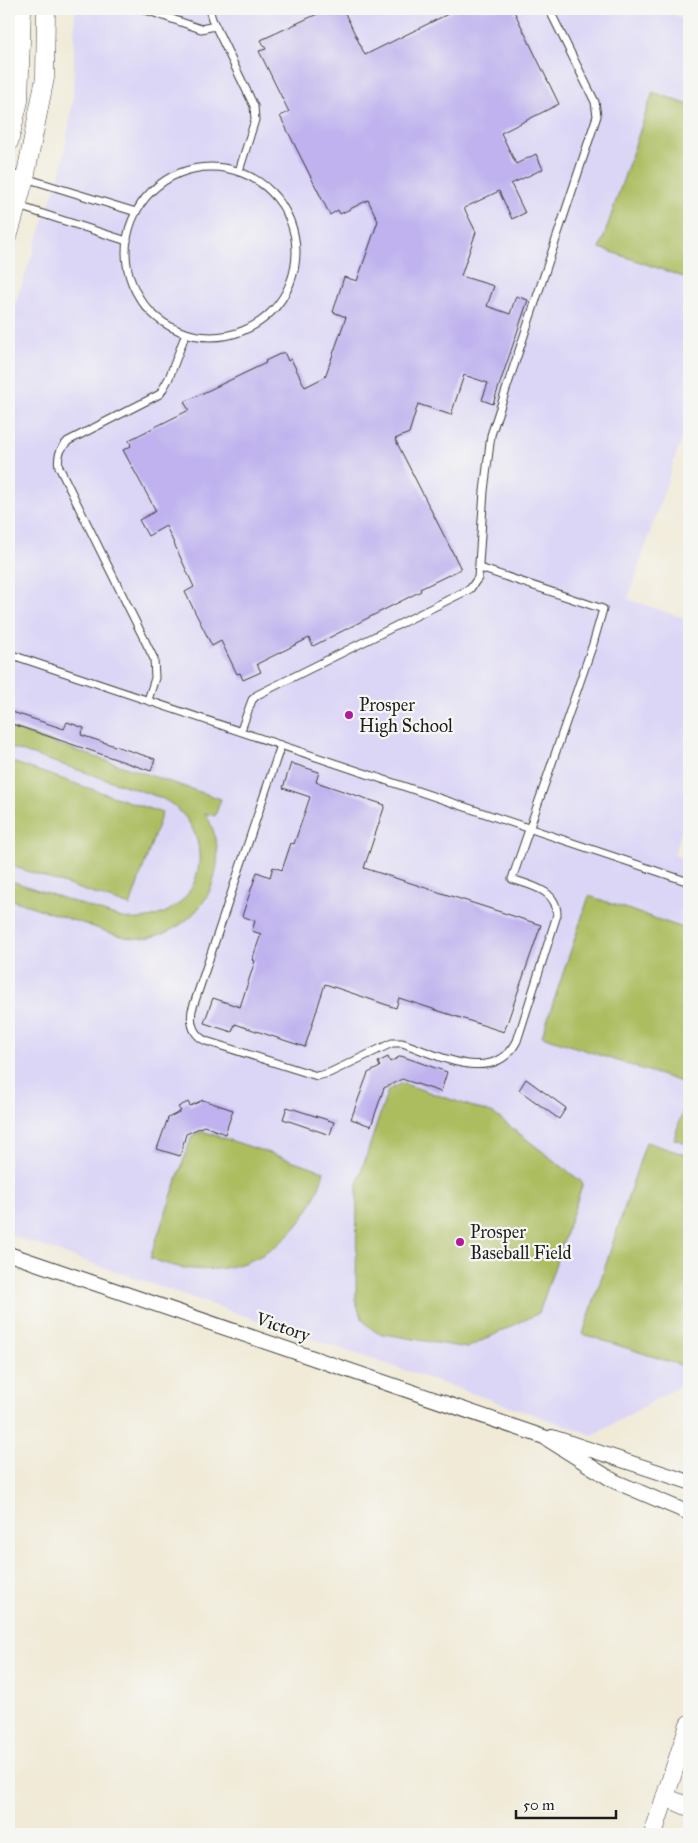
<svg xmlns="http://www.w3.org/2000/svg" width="698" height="1843" viewBox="0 0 698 1843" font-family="'IM FELL Great Primer',serif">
	<rect width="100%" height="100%" fill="#f6f6f2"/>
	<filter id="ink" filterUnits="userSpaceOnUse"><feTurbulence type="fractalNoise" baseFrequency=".02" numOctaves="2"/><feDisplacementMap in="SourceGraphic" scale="10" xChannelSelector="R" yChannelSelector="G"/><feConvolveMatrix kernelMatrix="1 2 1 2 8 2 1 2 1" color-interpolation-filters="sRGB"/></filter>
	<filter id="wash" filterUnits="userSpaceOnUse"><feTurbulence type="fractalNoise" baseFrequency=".0096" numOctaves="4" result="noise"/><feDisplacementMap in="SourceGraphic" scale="20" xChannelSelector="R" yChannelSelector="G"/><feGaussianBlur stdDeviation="1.12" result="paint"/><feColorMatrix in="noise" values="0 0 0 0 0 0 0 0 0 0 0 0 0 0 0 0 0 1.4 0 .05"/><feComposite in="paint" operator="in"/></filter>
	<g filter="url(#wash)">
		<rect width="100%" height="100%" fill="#f0ead7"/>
		<path fill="#dcd6f6" d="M75 9H665L689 23V417L628 599 689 620V810L674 855 689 860V1381L593 1435 9 1235V322L62 167 73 100Z"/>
		<g fill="#acbd60" stroke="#646c3e">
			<path d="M653 92 689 105V279L600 248Z"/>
			<path d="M9 728 221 799 215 816 205 813C219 836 221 860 212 885 201 917 165 941 132 938 116 936 100 929 85 924 59 916 34 907 9 899V880C35 889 62 898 89 907 105 912 123 921 140 919 210 913 220 825 159 797L9 747Z"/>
			<path d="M9 761 162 813 130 906 9 865Z"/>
			<path d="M589 896 689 930V1057L681 1082 542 1036Z"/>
			<path d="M402 1083 494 1114 583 1183 539 1313 467 1348 378 1333C364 1325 359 1315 356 1300L357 1184 388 1090Z"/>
			<path d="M689 1092V1144L674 1139Z"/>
			<path d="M202 1131 324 1171C304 1251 227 1291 150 1258L192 1136Z"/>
			<path d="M646 1142 689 1156V1368L583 1334Z"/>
		</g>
		<g id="blocks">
			<g fill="#bfb2ee">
				<path d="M328 9H343L365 55 458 9H513L559 104 501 133 516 164 536 154 543 169 511 184 525 213 512 219 499 191 464 208 476 232 461 276 494 286 487 306 510 314 516 296 528 300 493 404 482 400 488 383 464 375 451 415 418 404 409 433 395 439 461 569 420 589 421 591 313 646 309 638 257 664 261 672 243 680 240 673 237 674 221 641 212 646 185 592 194 587 166 526 148 536 139 520 156 511 123 450 131 446 129 440 189 410 184 402 266 363 265 361 284 352 288 361 291 359 305 387 325 377 346 317 333 312 344 277 357 281 378 221 368 200 340 214 338 210 330 215 280 116 289 112 259 51 266 49 261 40Z"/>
				<path d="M9 711 64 729 67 722 84 728 81 735 155 759 151 771 9 723Z"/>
				<path d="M291 763 319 772 316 782 385 805 364 868 541 925 504 1032 399 998 396 1008 325 984 305 1047 235 1024 232 1032 204 1023 213 998 240 1007 255 961 252 960 261 934 252 931 255 921 242 916 257 872 270 877 273 867 282 870 291 843 294 844 310 797 283 788Z"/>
				<path d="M401 1056 447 1072 441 1092 402 1079 384 1088 371 1126 351 1119 368 1073 380 1067 378 1062 388 1057 390 1062Z"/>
				<path d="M526 1079 566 1108 559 1119 519 1090Z"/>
				<path d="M203 1100 233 1110 225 1134 204 1126 186 1134 180 1156 157 1149 168 1118 181 1111 178 1107 188 1102 190 1106Z"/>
				<path d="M287 1107 334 1122 330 1135 283 1119Z"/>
			</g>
		</g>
	</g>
	<g filter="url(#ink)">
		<use href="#blocks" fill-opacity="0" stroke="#3c3b38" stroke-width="1"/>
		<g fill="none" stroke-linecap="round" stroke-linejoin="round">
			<g stroke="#3c3b38" stroke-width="9">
				<g id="service">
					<path d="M143 9 201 29 215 26"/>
					<path d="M209 9 212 19 254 106 255 120 239 171"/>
					<circle cx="211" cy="252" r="85"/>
					<path d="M9 173 136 212"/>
					<path d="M9 203 127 241"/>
					<path d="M9 654 689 882"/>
					<path d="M148 700 155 678 154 659 59 467C57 456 60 449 68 441L160 394 169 378 186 333"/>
					<path d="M241 730 252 700 257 695 470 589 478 578 484 491 491 435 597 116 595 102 549 9"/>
					<path d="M281 745 192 1010C190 1023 193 1035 206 1041L317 1076 329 1073 392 1043H402C438 1055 494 1086 517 1041L557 915C557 890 532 886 512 879L593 644 603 609 480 568"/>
				</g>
			</g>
			<g stroke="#3c3b38" stroke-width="16">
				<g id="minor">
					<path d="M9 1254 544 1437 614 1481 689 1513"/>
					<path d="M552 1437 689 1482"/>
				</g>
			</g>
			<g stroke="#3c3b38" stroke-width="19">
				<g id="tertiary">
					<path d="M9 142 19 101 22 9"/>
					<path d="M9 234 25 178 45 78 46 9"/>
					<path d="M665 1797 689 1807"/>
					<path d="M653 1834 689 1724"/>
				</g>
			</g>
			<use href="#service" stroke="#fff" stroke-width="7"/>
			<use href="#minor" stroke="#fff" stroke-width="14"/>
			<use href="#tertiary" stroke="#fff" stroke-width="18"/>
		</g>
	</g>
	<g fill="#b5179e" stroke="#f6f6f2" stroke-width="2">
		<circle cx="349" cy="715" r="5"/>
		<circle cx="460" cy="1242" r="5"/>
	</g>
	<g text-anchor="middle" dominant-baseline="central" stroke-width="4.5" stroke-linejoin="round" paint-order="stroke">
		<g font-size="18" fill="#1c1c1c" stroke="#f6f6f2" text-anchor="start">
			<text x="359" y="705">Prosper<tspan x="359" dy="21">High School</tspan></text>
			<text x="470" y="1232">Prosper<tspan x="470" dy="21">Baseball Field</tspan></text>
		</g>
		<g font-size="18" fill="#1c1c1c" stroke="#f6f6f2">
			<text transform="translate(283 1327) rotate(19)">Victory</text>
		</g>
	</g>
	<rect width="698" height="1843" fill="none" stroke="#f6f6f2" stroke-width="30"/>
	<path d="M516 1810v8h100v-8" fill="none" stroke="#1c1c1c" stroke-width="2.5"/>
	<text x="523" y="1810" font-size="15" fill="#1c1c1c" stroke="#f6f6f2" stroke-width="4" paint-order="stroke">50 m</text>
</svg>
